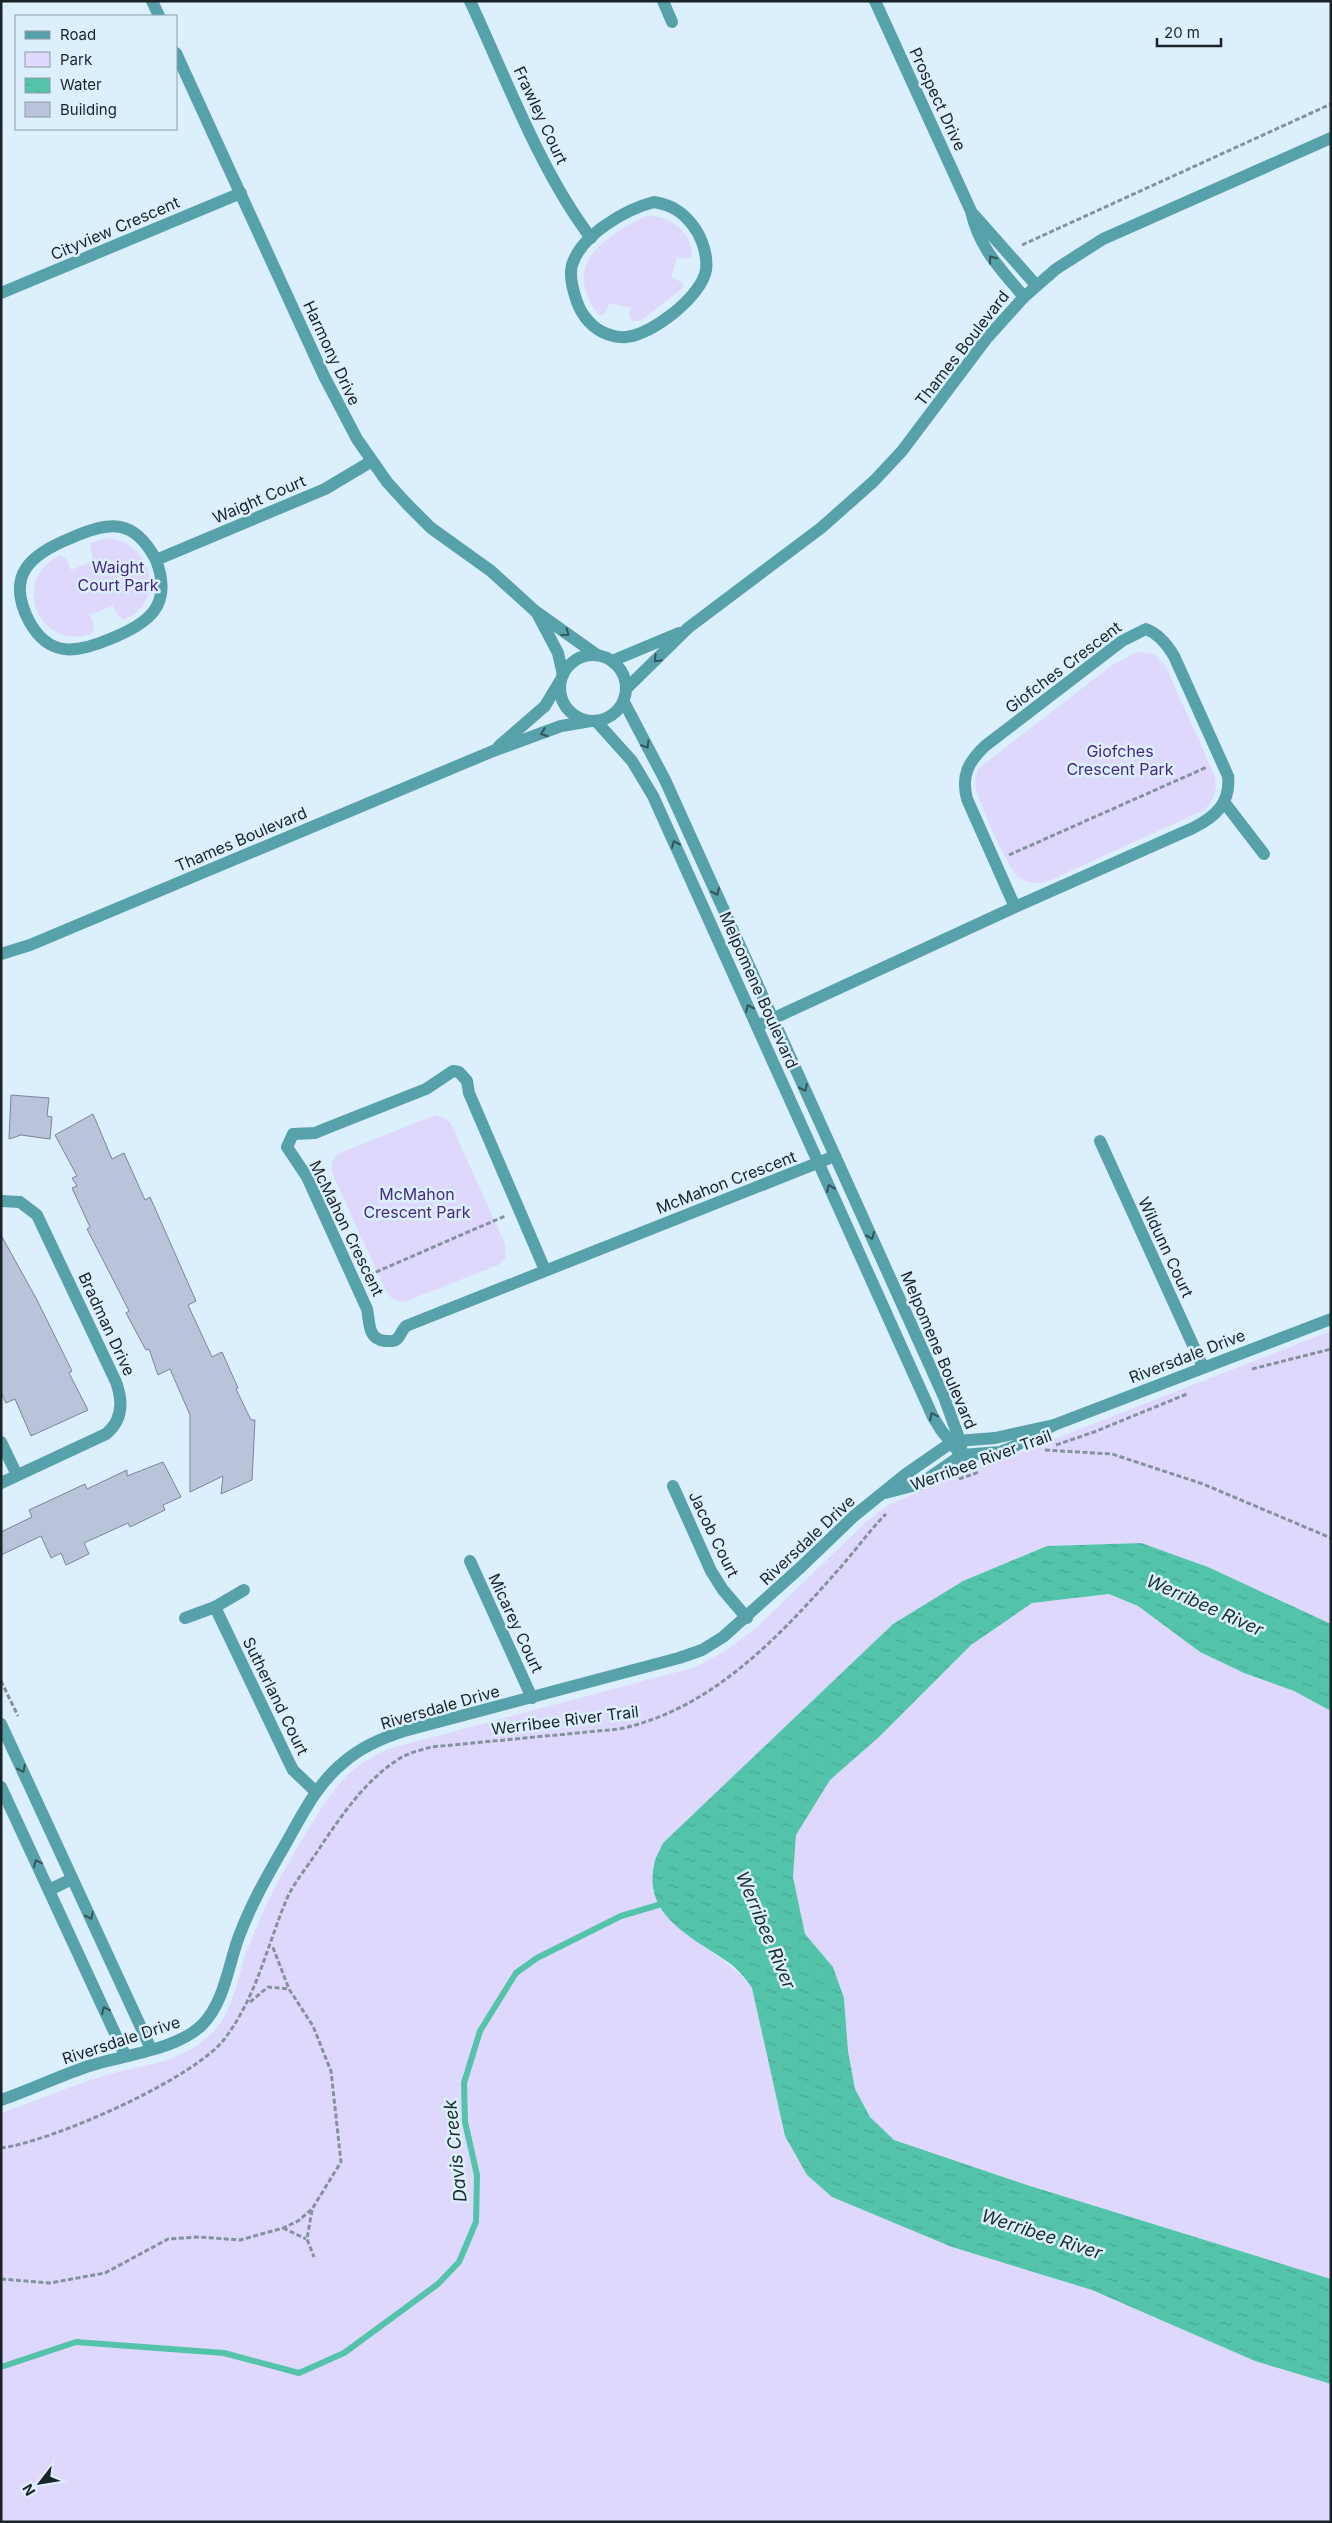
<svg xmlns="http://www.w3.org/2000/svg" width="1332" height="2523" viewBox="0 0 1332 2523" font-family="Inter,sans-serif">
	<defs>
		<pattern id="water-ripples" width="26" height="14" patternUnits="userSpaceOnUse" patternTransform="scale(1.25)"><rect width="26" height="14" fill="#53c3aa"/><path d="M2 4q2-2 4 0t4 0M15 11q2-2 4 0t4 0" fill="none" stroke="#48a792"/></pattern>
	</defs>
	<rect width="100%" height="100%" fill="#dceffc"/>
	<g fill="#dfd8fd">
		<path d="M646 216C669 215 692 231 692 256L687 259 677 257 671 278 682 282 684 287 640 321H632L629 315 630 308 609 303 606 312 601 316C594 311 590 302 587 294 571 255 618 230 646 216Z"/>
		<path d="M108 538C153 543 167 601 124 620L117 614 113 605 90 615 94 624 93 633C41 654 7 580 61 555L67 560 71 570 93 561 90 543Z"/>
		<path d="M1137 652 1154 654 1166 667 1214 774C1218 788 1215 800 1204 810L1053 879C1042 884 1030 885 1019 878 1009 871 980 805 976 790 974 783 976 775 979 768L1111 666Z"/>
		<path d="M436 1115 443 1117 451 1124 505 1244 506 1257 498 1265 407 1301C397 1303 391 1299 386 1291L333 1175C330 1165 332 1157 342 1152Z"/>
		<path d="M1331 1331V1624L1208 1567 1141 1543 1047 1546 963 1581 893 1624 663 1843 671 1922C697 1946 730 1959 752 1988L785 2136 807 2175 832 2197 952 2247 1092 2290 1255 2361 1331 2384V2522H1V2113C34 2102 65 2088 97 2078 140 2064 178 2066 212 2033 233 2012 237 1980 246 1953 263 1908 284 1868 309 1828 323 1806 337 1782 358 1766 368 1759 378 1754 388 1749L696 1667 728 1649 756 1628 867 1521 887 1506 922 1490 964 1462 1011 1456Z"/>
		<path d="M1109 1594 1138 1606 1200 1652 1244 1673 1294 1691 1331 1711V2279L1027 2185 895 2141 870 2117 855 2089 848 2051 844 1998 833 1967 805 1934 793 1877 795 1835 830 1780 879 1737 971 1645 1032 1603Z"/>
	</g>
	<path fill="url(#water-ripples)" d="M1141 1543 1208 1567 1331 1624V1711L1294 1691 1244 1673 1200 1652 1138 1606 1109 1594 1032 1603 971 1645 879 1737 830 1780 796 1835 793 1877 805 1934 833 1967 844 1998 848 2051 855 2089 870 2117 894 2140 1027 2185 1331 2279V2384L1255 2361 1092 2290 952 2247 832 2197 807 2175 785 2136 752 1988C745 1978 738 1969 728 1962 694 1938 643 1917 654 1865 655 1858 660 1850 663 1843L893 1624 963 1581 1047 1546Z"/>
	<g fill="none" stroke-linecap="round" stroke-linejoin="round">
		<path stroke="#53c3aa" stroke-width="6" d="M1 2367 76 2342 224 2353 299 2373 344 2353 438 2284 459 2262 476 2222 477 2175 465 2122 464 2083 480 2031 516 1973 537 1958 621 1916 665 1903"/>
	</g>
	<g fill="#b9c4da" stroke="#7b8599">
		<path d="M11 1095 49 1098 47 1116 52 1117 50 1139 21 1135 9 1139Z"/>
		<path d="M93 1114 112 1159 124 1153 145 1200 150 1197 196 1301 188 1305 212 1357 222 1352 238 1388 236 1389 251 1420H255L252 1480 221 1494 223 1476 190 1492V1415L170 1369 158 1375 149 1349 146 1350 141 1341 126 1313 129 1311 121 1295 87 1229 90 1227 72 1188 77 1186 72 1178 77 1176 55 1135Z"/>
		<path d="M1 1235 37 1300 72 1371 69 1373 88 1410 31 1436 15 1399 6 1403 1 1393Z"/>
		<path d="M163 1462 181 1497 163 1505 165 1510 130 1527 128 1523 84 1543 89 1554 66 1565 61 1553 51 1558 41 1536 1 1555V1532L32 1517 29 1510 85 1484 87 1489 127 1470V1476Z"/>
	</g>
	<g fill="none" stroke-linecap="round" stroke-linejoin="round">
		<g stroke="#84929c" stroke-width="3" stroke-dasharray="5 2.5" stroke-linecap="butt">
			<path d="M1022 245 1331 104"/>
			<path d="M1009 855 1207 767"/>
			<path d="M369 1275 505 1216"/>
			<path d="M1252 1369 1331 1349"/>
			<path d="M1056 1445 1094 1432 1187 1394"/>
			<path d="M1045 1450 1112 1454 1203 1484 1331 1538"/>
			<path d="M959 1479 979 1472"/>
			<path d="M1 1681 18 1716"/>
			<path d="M250 2002 268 1987 289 1989"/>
			<path d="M1 2148C51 2142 197 2078 226 2037 258 1993 267 1945 288 1896 295 1882 306 1868 315 1855 339 1819 364 1780 402 1757 411 1752 422 1750 431 1747L619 1729C711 1710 779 1637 839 1569 855 1551 869 1531 886 1514"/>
			<path d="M312 2210 307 2239 314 2257"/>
			<path d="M283 2228 306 2239"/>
			<path d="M1 2279 50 2283 105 2273 168 2239 199 2237 240 2240 283 2228 298 2221 312 2209 341 2162 331 2071 313 2026 289 1989 272 1945"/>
		</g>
		<path stroke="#56a1aa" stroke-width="12" d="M1 1442 17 1475"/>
		<g stroke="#56a1aa" stroke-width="12">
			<path d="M152 1 159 16"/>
			<path d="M470 1C506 78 540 171 591 238"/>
			<path d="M663 1 672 22"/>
			<path d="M875 1 971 211C979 248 1000 268 1024 297"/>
			<path d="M176 53 324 376 357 439 387 482 407 504 431 528 491 571 535 611 597 655"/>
			<path d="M654 202C672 205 683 212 694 227 702 238 708 256 706 270 702 296 652 335 626 337 619 338 613 336 607 334 593 329 582 316 577 302 573 290 569 277 572 265 581 235 626 209 654 202Z"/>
			<path d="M974 215 1036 285"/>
			<path d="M1 293 241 193"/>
			<path d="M156 560C173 605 150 623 110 639 77 653 49 658 29 621 5 575 31 554 71 538 110 521 134 518 156 560L325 489 372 461"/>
			<path d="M538 615 558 653 563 675"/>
			<circle cx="593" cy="688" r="33"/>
			<path d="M612 661 679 633"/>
			<path d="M626 689 688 628 821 528 874 481 902 451 987 338 1024 297 1056 269 1103 239 1331 138"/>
			<path d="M624 702 665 780 944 1397 960 1441 962 1455"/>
			<path d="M596 721 632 761 653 796 933 1417 941 1430 957 1450"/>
			<path d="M499 746 545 706 560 681"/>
			<path d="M1224 802 1264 854"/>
			<path d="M1 954 30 945 493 751 561 726 591 721"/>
			<path d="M757 1026 1015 907 1193 828C1215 817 1231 803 1228 776L1174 656C1167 644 1159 634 1146 629L1122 641 985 746C968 762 961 776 967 799L1015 907"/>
			<path d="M1100 1141 1203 1367"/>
			<path d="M1 1201 20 1202 37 1215 116 1382C123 1401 123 1420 106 1434L1 1483"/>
			<path d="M545 1270 469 1093 467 1081 459 1072 453 1071 426 1089 327 1128 315 1133 293 1134 287 1147 307 1177 367 1309C370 1322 367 1339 385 1341 388 1341 394 1342 397 1339 400 1336 402 1330 406 1326L835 1156"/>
			<path d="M673 1486 711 1571 723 1590 747 1618"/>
			<path d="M885 1493 920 1484 962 1455 1000 1452 1015 1446 1054 1425 1331 1319"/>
			<path d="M470 1561 532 1698"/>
			<path d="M215 1607 288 1760 293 1770 316 1792"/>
			<path d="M185 1618 215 1607 244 1590"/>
			<path d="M1 1724 151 2049"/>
			<path d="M1 1787 125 2055"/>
			<path d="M49 1890 72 1879"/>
			<path d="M1 2100C30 2090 57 2077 86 2067 121 2055 175 2051 202 2025 224 2003 228 1967 238 1939 251 1903 270 1871 289 1838 304 1811 319 1782 344 1762 361 1747 382 1738 404 1731L679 1658 702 1650 723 1637 801 1567 854 1516 906 1474 945 1447 957 1441 995 1438 1054 1425"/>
		</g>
	</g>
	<defs><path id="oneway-chevron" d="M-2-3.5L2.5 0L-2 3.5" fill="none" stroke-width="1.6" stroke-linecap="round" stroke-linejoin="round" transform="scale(1.25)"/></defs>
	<g stroke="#32555c">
		<use href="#oneway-chevron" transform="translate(992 259) rotate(-128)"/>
		<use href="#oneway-chevron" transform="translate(566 633) rotate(36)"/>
		<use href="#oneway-chevron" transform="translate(657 659) rotate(135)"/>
		<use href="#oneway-chevron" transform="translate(544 733) rotate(160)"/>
		<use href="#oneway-chevron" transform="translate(646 745) rotate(58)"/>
		<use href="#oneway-chevron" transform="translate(675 844) rotate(-114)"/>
		<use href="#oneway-chevron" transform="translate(716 892) rotate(66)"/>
		<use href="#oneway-chevron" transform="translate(749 1008) rotate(-114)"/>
		<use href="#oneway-chevron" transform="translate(804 1088) rotate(66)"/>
		<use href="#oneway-chevron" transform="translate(830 1188) rotate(-114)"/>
		<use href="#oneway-chevron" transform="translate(871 1236) rotate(66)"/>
		<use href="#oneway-chevron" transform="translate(933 1416) rotate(-116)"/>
		<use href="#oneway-chevron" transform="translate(22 1769) rotate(65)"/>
		<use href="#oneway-chevron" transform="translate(37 1863) rotate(-115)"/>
		<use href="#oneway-chevron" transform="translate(90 1916) rotate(65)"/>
		<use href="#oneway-chevron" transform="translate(105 2010) rotate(-115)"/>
	</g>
	<g text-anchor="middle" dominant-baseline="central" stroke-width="5" stroke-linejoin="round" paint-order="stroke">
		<g font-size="16" fill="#1a2328" stroke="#dceffc">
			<text transform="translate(938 99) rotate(65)">Prospect Drive</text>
			<text transform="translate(541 115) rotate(65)">Frawley Court</text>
			<text transform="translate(115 228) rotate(-23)">Cityview Crescent</text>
			<text transform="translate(962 348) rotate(-52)">Thames Boulevard</text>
			<text transform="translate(332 353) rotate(65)">Harmony Drive</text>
			<text transform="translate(259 499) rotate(-23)">Waight Court</text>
			<text transform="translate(1063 667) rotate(-37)">Giofches Crescent</text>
			<text transform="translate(241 839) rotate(-23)">Thames Boulevard</text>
			<text transform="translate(759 990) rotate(66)">Melpomene Boulevard</text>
			<text transform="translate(726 1182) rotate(-21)">McMahon Crescent</text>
			<text transform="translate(347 1228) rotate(64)">McMahon Crescent</text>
			<text transform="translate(1166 1247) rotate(65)">Wildunn Court</text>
			<text transform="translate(107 1324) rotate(65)">Bradman Drive</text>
			<text transform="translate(939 1350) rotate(67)">Melpomene Boulevard</text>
			<text transform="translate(1187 1356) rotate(-21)">Riversdale Drive</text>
			<text transform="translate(981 1460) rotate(-20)">Werribee River Trail</text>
			<text transform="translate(714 1534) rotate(64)">Jacob Court</text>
			<text transform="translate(807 1540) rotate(-43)">Riversdale Drive</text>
			<text transform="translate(516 1623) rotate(65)">Micarey Court</text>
			<text transform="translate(276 1696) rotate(64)">Sutherland Court</text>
			<text transform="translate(440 1707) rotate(-16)">Riversdale Drive</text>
			<text transform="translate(565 1720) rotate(-7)">Werribee River Trail</text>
			<text transform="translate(121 2040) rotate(-18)">Riversdale Drive</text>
		</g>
		<g font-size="16" fill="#472980" stroke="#dceffc">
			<text x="118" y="567">Waight<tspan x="118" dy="18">Court Park</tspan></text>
			<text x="1120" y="751">Giofches<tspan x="1120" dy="18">Crescent Park</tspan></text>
			<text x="417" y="1194">McMahon<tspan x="417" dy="18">Crescent Park</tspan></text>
		</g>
		<g font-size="18" font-style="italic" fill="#1a2e28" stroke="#dceffc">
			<text transform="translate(1205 1605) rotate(24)">Werribee River</text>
			<text transform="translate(766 1930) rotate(67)">Werribee River</text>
			<text transform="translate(455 2151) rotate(-96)">Davis Creek</text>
			<text transform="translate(1042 2234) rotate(18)">Werribee River</text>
		</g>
	</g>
	<rect width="1332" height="2523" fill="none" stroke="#1a2328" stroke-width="5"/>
	<rect x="15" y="15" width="162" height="115" fill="#dceffc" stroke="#8e9da7"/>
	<rect x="25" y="31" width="25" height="8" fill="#56a1aa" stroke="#8e9da7"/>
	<text x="60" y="40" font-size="15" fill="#1a2328">Road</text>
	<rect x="25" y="52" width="25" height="15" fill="#dfd8fd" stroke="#8e9da7"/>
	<text x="60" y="65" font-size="15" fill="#1a2328">Park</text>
	<rect x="25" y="78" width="25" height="15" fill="url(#water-ripples)" stroke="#8e9da7"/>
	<text x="60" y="90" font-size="15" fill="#1a2328">Water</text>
	<rect x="25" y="102" width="25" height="15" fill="#b9c4da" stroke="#8e9da7"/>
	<text x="60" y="115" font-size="15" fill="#1a2328">Building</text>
	<g transform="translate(40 2483) rotate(239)" stroke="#dceffc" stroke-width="4" paint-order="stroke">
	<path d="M0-4L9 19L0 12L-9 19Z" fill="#1a2328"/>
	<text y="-8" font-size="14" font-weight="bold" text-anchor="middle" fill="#1a2328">N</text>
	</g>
	<path d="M1157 38v8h64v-8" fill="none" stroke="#1a2328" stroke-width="2.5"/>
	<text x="1164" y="38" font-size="15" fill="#1a2328" stroke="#dceffc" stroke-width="4" paint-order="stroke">20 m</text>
</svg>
